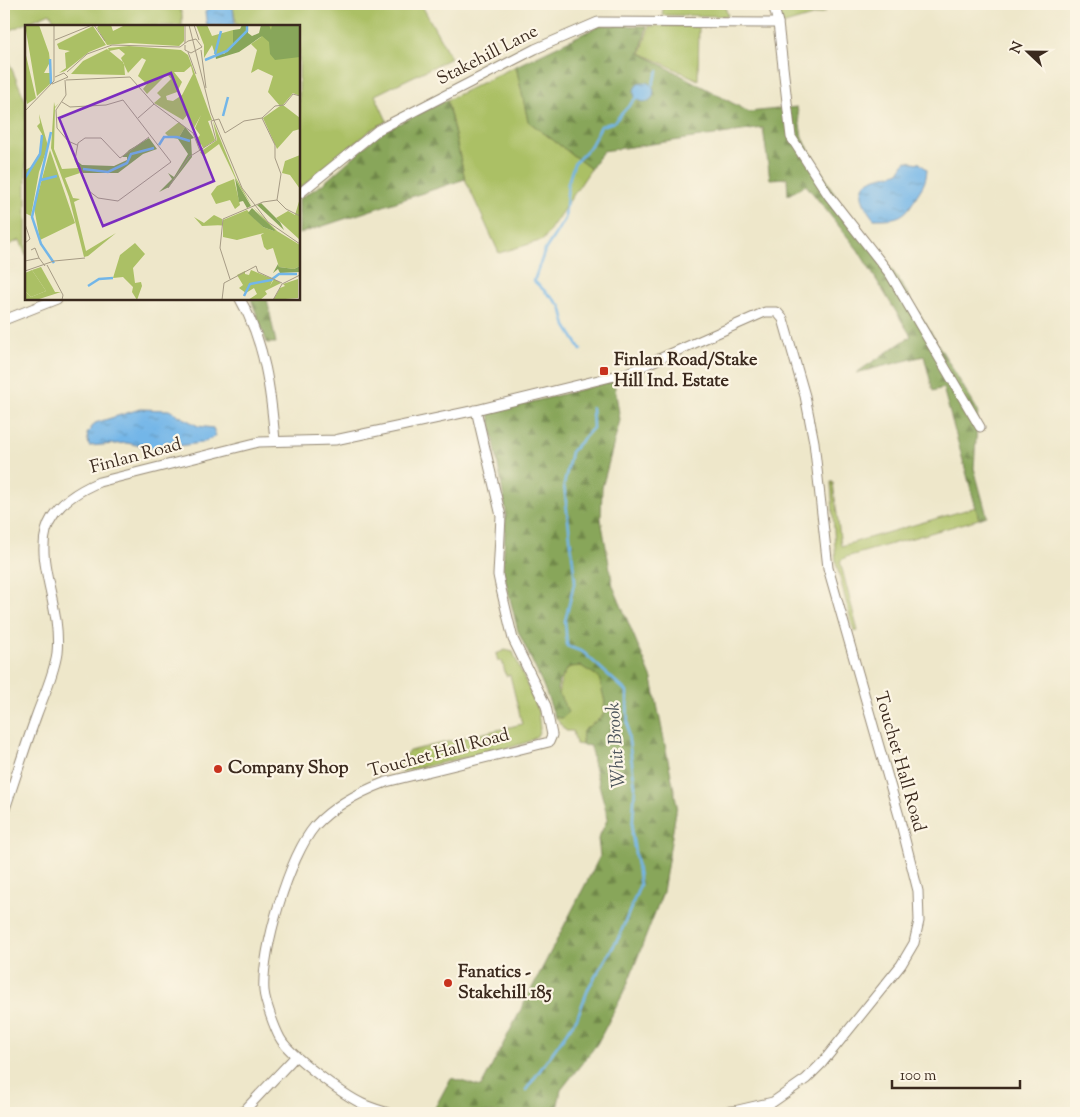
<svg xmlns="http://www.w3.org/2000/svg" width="1080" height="1117" viewBox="0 0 1080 1117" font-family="'Sorts Mill Goudy',serif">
	<defs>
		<pattern id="forest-firs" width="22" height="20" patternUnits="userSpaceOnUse" patternTransform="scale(1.25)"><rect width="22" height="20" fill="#88a65a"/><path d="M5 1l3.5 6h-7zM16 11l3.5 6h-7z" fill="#70874a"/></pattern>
		<pattern id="water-ripples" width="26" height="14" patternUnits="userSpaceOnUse" patternTransform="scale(1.25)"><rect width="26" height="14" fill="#73b6e8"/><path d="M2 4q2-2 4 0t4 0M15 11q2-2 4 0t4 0" fill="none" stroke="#6094bb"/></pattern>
	</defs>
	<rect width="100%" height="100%" fill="#fcf5e5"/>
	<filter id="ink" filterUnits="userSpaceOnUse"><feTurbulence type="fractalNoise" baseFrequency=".02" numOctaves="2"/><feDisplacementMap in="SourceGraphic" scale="10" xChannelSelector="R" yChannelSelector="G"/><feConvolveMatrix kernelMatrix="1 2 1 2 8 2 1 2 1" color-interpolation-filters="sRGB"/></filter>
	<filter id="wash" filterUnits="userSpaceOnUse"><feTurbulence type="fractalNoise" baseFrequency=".0096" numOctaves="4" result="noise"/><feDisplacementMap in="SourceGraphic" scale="20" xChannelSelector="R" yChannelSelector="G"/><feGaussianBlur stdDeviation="1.12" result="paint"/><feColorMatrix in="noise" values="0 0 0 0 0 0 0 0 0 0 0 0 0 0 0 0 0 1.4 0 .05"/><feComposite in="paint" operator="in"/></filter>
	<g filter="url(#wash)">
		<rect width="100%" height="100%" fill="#eee7ca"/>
		<g fill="#abc065" stroke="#737542">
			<path d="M4 4H177L182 14V26H57L50 13 4 33Z"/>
			<path d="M232 4H421L451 58 375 95 387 121 371 130 299 189V26H237Z"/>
			<path d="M664 4H724L728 16 662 15Z"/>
			<path d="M778 4H823L825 12 782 25Z"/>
			<path d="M649 26H699L698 80 641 53Z"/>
			<path d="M4 51 26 102V256L20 240 4 247Z"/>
			<path d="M516 66 528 121 591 169 543 240 499 253 465 179 447 100Z"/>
			<path d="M831 482H833L841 546 976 507 979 519 846 557 840 561 858 631 854 632 836 563Z"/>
			<path d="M505 650 513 652 538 711 540 729 537 736 528 742 508 748 400 772 398 763 409 751 522 724 510 675 506 676 502 661H498L496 654Z"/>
			<path d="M581 666 599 677 605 702 603 716 583 731 582 745 576 744 573 731H566L555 717 562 718C558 694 555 688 569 667Z"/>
		</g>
		<g fill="url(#forest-firs)" stroke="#62683c">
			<path d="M601 25 647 26 640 53 749 112 797 107 802 137 840 204 898 278 978 411 974 468 987 516 979 519 943 388 933 391 924 356 856 373 911 336 858 250 806 185 788 195 787 178 770 179 763 128 603 151 591 169 528 121 516 66Z"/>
			<path d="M447 100 465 179 299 234V199L324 183 380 133Z"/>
			<path d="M251 299H267L276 343H267Z"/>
			<path d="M614 381 620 420 602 488 601 519 613 586 652 679 677 805 663 892 625 990 597 1044 561 1090 557 1109 518 1113H432L451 1078 481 1087 600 856 598 839 608 818 593 762 591 746 582 745 583 731 603 716 605 702 599 677 581 666 569 667 559 681 557 690 568 712 562 718 555 717 543 685 518 631 503 570 506 511 489 413Z"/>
		</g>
		<g fill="url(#water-ripples)" stroke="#577083">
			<path d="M215 4 233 7 235 26H207L205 12Z"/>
			<circle cx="644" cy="92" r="10"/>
			<path d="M906 161 920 163 927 170C926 182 923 186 917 195 905 218 899 219 874 219 866 210 854 190 869 181 877 176 890 176 899 172Z"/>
			<path d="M140 409 169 410 198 426 213 428 216 436 201 443 155 449 127 443 89 446 87 434 95 423Z"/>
		</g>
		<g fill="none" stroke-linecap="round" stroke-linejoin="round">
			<g stroke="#73b6e8" stroke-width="2.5">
				<path d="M652 85 658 71"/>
				<path d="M581 350 566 326 561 306 534 281 545 250 565 219 568 183 574 164 590 147 601 126 614 122 636 98"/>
				<path d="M526 1090 577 1018 589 987 619 937 640 885 632 834 635 786 628 734 627 692 583 652 567 646 565 621 575 580 564 485 571 452 593 428 592 408"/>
			</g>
		</g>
	</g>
	<g filter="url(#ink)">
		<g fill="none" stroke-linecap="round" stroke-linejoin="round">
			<g stroke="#948874" stroke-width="11">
				<g id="minor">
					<path d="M773 4 778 23 791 137 829 196 890 274 980 427"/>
					<path d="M299 194 378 130 535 49 598 22 778 23"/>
					<path d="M240 299C265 342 271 392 275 441"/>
					<path d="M4 320 57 299"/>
					<path d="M4 812C15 779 25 747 37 714 44 695 54 674 57 653 64 583 2 523 99 482L259 442 335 440 476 410 627 373 765 312H777L783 319 805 396 814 442 828 568 899 816 918 891 919 921 914 943 901 965 822 1063 806 1079 773 1102 734 1111 702 1113"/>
					<path d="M242 1113 295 1057"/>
					<path d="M388 1113C379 1110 371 1108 363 1104 345 1096 289 1055 280 1038 275 1029 265 1002 264 991 261 951 289 857 315 826 334 805 360 792 386 782L549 742 552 735 546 706 513 639 500 585 498 575 501 516 476 410"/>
				</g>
			</g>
			<use href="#minor" stroke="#fff" stroke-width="9"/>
		</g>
	</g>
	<g fill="#c8321e" stroke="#fcf5e5" stroke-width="2">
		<rect x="599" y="366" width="10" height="10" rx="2.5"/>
		<circle cx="218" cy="769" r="5"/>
		<circle cx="448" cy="983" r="5"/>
	</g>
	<g text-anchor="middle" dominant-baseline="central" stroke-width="4.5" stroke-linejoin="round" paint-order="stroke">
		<g font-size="18" fill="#3b2a1e" stroke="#fcf5e5">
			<text transform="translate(488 56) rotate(-27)">Stakehill Lane</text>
			<text transform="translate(136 457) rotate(-15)">Finlan Road</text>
			<text transform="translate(439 754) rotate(-15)">Touchet Hall Road</text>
			<text transform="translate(899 762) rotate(74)">Touchet Hall Road</text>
		</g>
		<g font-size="18" font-weight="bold" fill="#3b2a1e" stroke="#fcf5e5" text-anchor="start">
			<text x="614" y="361">Finlan Road/Stake<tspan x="614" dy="21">Hill Ind. Estate</tspan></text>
			<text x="228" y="769">Company Shop</text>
			<text x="458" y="973">Fanatics -<tspan x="458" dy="21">Stakehill 185</tspan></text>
		</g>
		<g font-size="19" font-style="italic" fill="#4c545b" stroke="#fcf5e5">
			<text transform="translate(617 745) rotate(-94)">Whit Brook</text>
		</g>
	</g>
	<g transform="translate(25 25)">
		<rect width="275" height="275" fill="#eee7ca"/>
		<path d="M0 0H14L24 28 25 37 19 48H25V59L12 71ZM74 0H86L88 6 100 0H159V16L154 21 105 18 82 20 72 3ZM171 0H182L187 11 208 5V19L197 30 190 29 187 20 179 33V20ZM237 0H275V71L268 68 258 80 275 93V104L268 106 252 124 238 93 255 81 243 67 248 51 233 44 226 48 232 25 226 19 236 12ZM68 1 81 20 64 27 40 46 34 48 41 43 40 28 45 26 34 24 32 19ZM104 21 156 25 163 30 187 95 183 96 190 115 178 123 176 119 173 121 171 115 175 110 170 103 176 90 169 103 163 89 158 95 129 78 136 72 132 68 146 54 142 49 122 69 118 64 122 59 113 51 121 35 117 33 103 48 96 33 100 29 94 24 84 26 83 23ZM166 41 168 49 157 70 148 76 142 75 141 71 152 67 157 57 149 47H159ZM82 24 99 38 100 50 46 49 58 36ZM0 26 11 73 2 79 0 69ZM29 77 30 82 34 78 30 83 29 124 37 144 53 143 55 148 40 153 48 173 55 174 49 177 61 226 91 208 63 231 59 232 44 172 26 123ZM14 89 23 121 14 147 6 191 0 188V145L6 142 16 126 17 109 12 101 15 98ZM188 96 211 153 227 181 214 161 194 119 178 131 175 127 192 115ZM154 97 160 102 153 114 144 112 140 108ZM25 125 50 198 15 215 9 183ZM275 130V164L265 150 257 148 260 136ZM209 154 215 180 210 184 205 175 191 179 186 169 192 161ZM275 173V215L251 193 263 186 270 190ZM228 182 252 206 275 220V241L269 244 254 242 248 223 242 225 239 222 236 210 239 208 212 215 198 212V195L222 185 238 202 249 206ZM189 190 197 194 198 200 177 201 169 192 179 198ZM110 218 120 229 108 243 110 258 116 257 117 261 112 275 107 267 108 262 98 252 88 253 95 230ZM16 242 30 267H36L11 275H0V266L6 272 21 266 7 245ZM226 245 248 254 245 261 249 254 256 258 240 266 242 269 235 275H223L232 269 229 263 221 268 214 263 218 260 212 250 220 246V249L224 250ZM273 254V273L248 275 255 263 260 261 258 259Z" fill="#abc065" fill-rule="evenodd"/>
		<path d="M217 0H223V8L227 11 234 8 236 0H244L246 5 247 0H275V32L250 35 245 29 244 17 237 11 214 27 191 34 190 29H199L208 19V5L215 4ZM160 102 169 113 166 114 167 132 144 162 134 167 147 154 143 148 149 152 163 129 153 114ZM124 113 132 124 118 129 93 148H58L53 140 52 136 57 140 89 141 102 135V132H97L104 125ZM210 153 214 161 226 181 222 183 218 176 214 177ZM236 178 255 197 259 205 232 180ZM227 183 250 205 249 206 238 202 223 188ZM253 239 254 242 269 244 275 241V247L255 248 253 244 248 248Z" fill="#88a65a"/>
		<path d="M7 245 21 266 6 272 0 266V248Z" fill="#abc065"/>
		<path fill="none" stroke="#73b6e8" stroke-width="2.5" d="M190 29 196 6M25 34 26 59M180 35 202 26 222 6V0M198 91 203 72M26 107 7 192 16 219 29 238M134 120 139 112H152L165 116M58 144 83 147 102 138 106 129 129 123M0 153 15 129 17 110M16 155 32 151M63 261 74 254 88 253M219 271 225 259 246 255 254 249H272"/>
		<path fill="none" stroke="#a69b85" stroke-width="1" d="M69 0 80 16M160 0V18M164 0 186 88 217 163 243 197 275 219M169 0 174 15M30 15 67 0M176 25 181 63M163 27 171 49M42 47 62 29 87 20 155 22 163 16 171 14 177 22 166 28 160 25V20M40 55 41 70 31 85 32 103 43 116 52 120M41 55 105 52 129 79 168 108 175 126M27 59 43 52 39 48 30 52M37 77 45 82 81 80 98 75 146 137 93 176 73 173 64 166 50 135 53 118 60 113H76L95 133 124 112M0 86 29 56V0M113 93 129 79M237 93 250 120V133L256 149 252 175M237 93 250 81 259 80 268 69 275 71M143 163 164 132 191 115 186 96 194 94 200 108 219 96 237 93M252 175 261 184 275 191M0 199 5 214 0 218M6 225 10 223 14 233M0 236 14 233 20 241M22 240 38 270 37 275M0 246 29 236 60 233M205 254 195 223 198 194 238 177 252 175M197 275 199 258 231 241 233 247 257 258M248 275 257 259 275 250"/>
		<path fill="#7b2cbf" fill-opacity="0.15" stroke="#7b2cbf" stroke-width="2.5" d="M146 48 189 156 78 201 34 93Z"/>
		<rect width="275" height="275" fill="none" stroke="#3b2a1e" stroke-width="2.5"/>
	</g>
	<rect width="1080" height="1117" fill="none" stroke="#fcf5e5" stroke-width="20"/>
	<g transform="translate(1028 52) rotate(292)" stroke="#fcf5e5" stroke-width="4" paint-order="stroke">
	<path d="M0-4L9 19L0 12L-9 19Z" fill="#3b2a1e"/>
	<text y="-8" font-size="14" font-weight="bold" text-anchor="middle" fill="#3b2a1e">N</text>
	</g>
	<path d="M892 1080v8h128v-8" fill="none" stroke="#3b2a1e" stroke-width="2.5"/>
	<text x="900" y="1080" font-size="15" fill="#3b2a1e" stroke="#fcf5e5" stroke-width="4" paint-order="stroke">100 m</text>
</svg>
